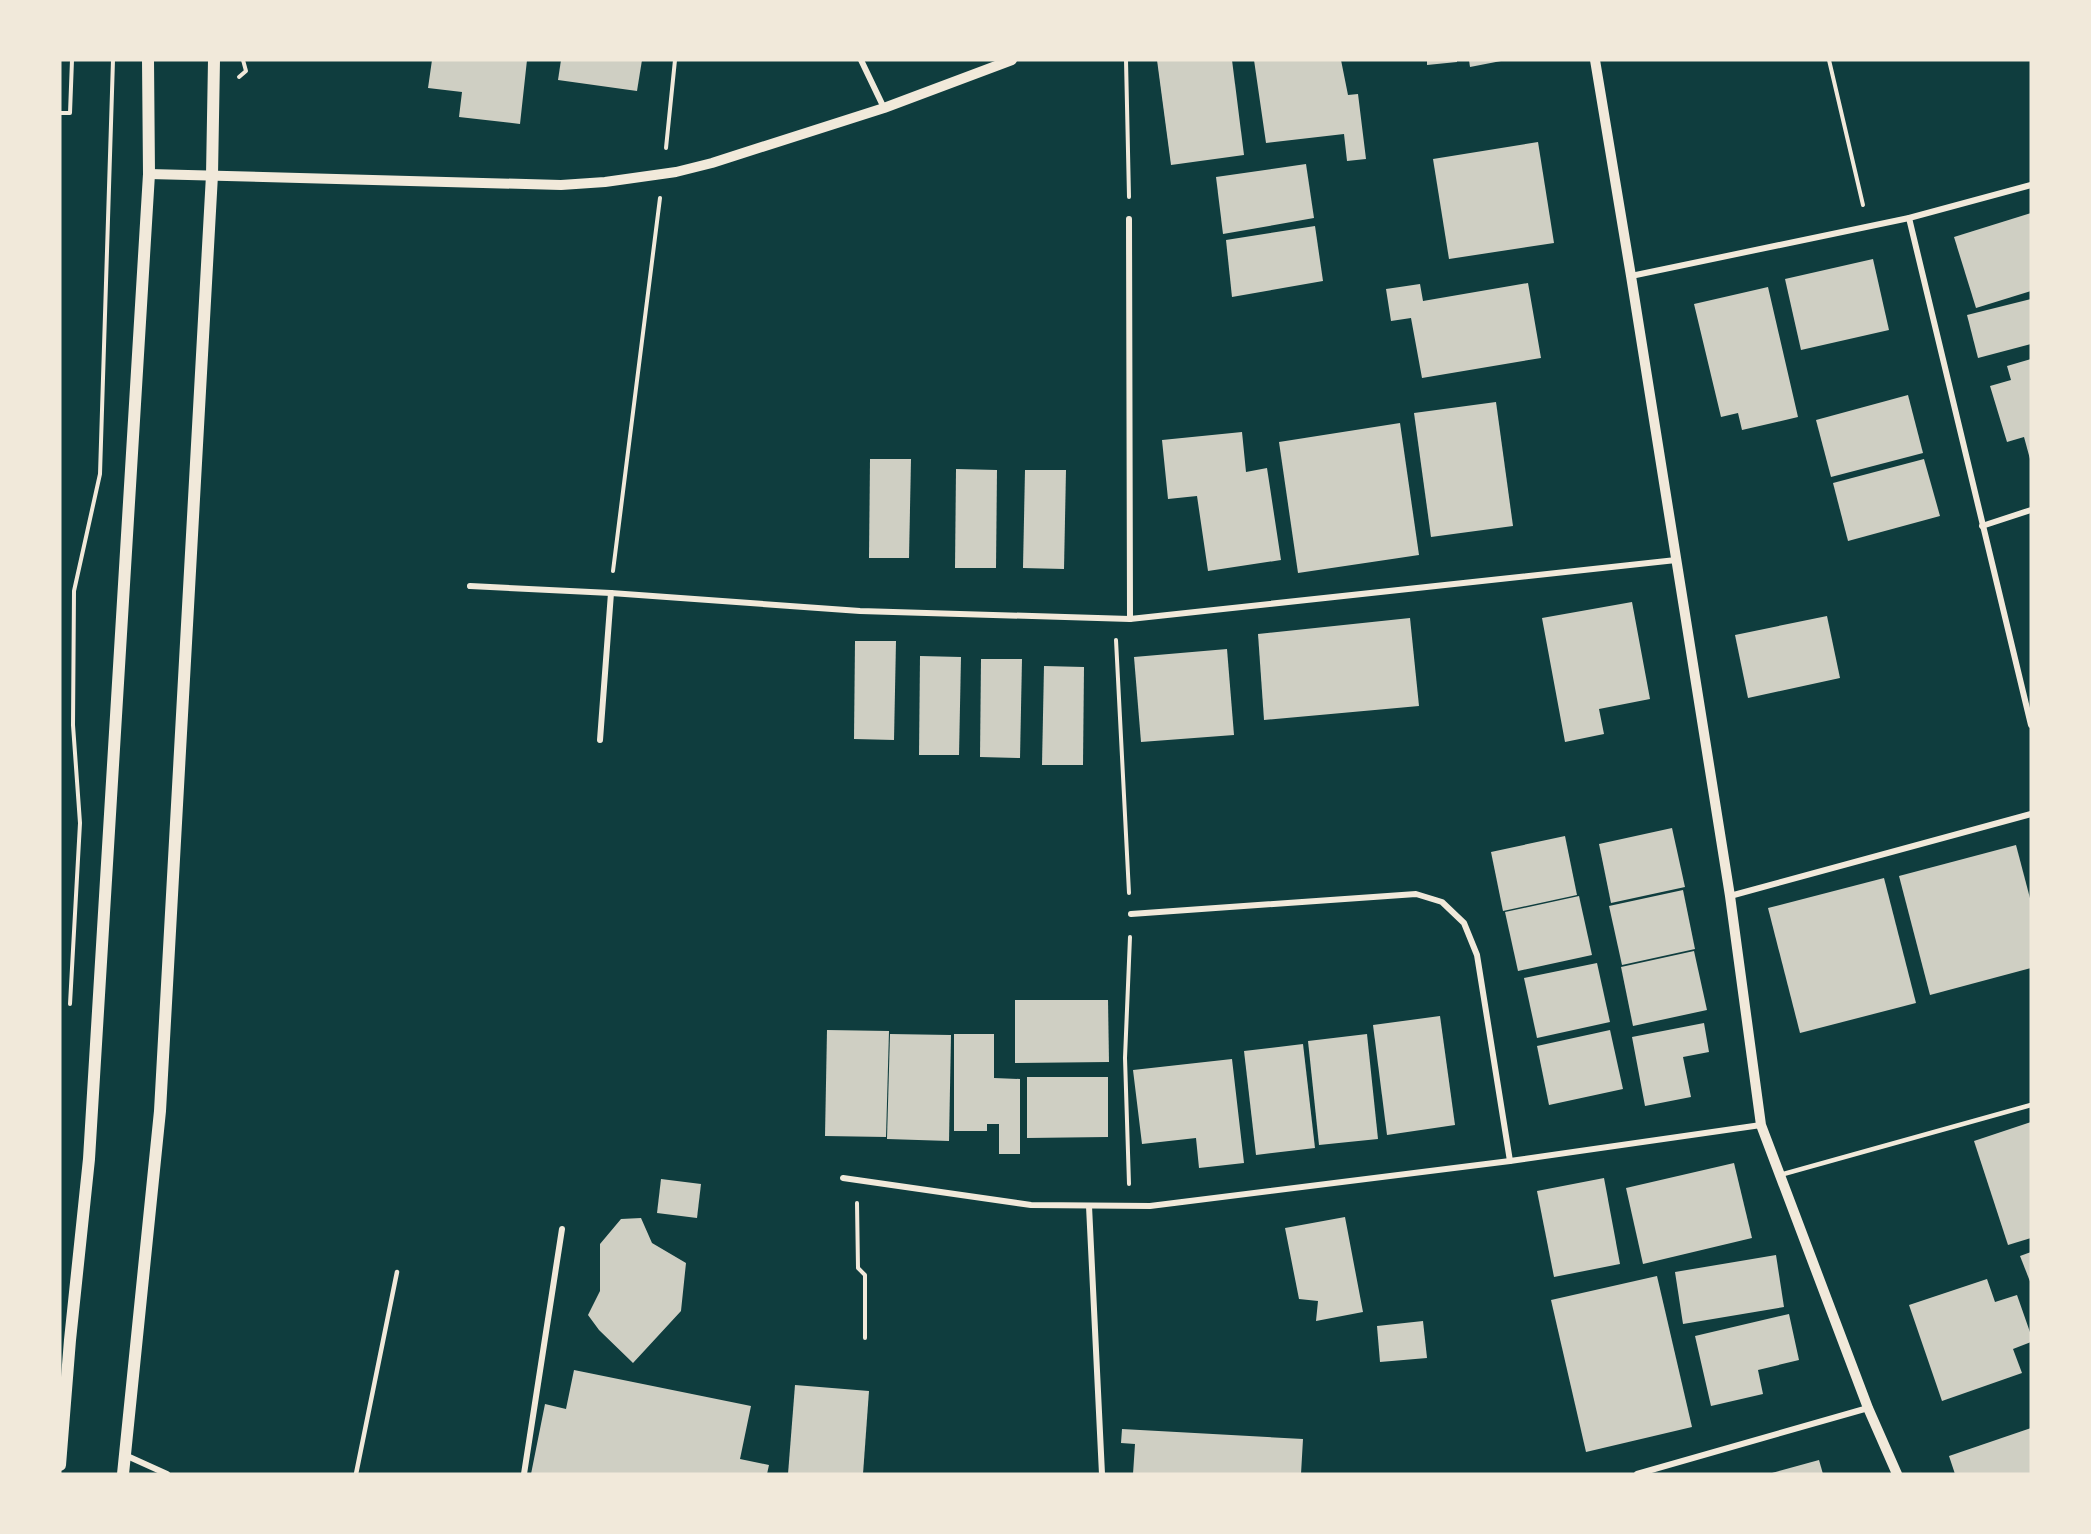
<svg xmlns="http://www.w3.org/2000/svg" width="2091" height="1534" viewBox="0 0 2091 1534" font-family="Helvetica,sans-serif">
	<rect width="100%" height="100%" fill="#0f3d3e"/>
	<g fill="#cfcfc3">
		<path d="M432 60H527L520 124 459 117 462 92 428 88Z"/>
		<path d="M561 60H642L637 91 558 80Z"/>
		<path d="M1157 60H1232L1244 155 1171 165Z"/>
		<path d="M1254 60H1341L1348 95 1358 94 1366 159 1347 161 1344 134 1266 143Z"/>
		<path d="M1427 60H1457V62L1427 65Z"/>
		<path d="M1469 60H1501V61L1470 67Z"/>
		<path d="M1538 142 1554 243 1449 259 1433 159Z"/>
		<path d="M1306 164 1314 218 1223 234 1216 177Z"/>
		<path d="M2031 213V291L1976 308 1954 237Z"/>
		<path d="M1315 226 1323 281 1232 297 1226 240Z"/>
		<path d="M1873 259 1889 330 1801 350 1785 279Z"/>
		<path d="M1528 283 1541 358 1422 378 1411 318 1391 321 1386 289 1420 284 1423 301Z"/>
		<path d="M1768 287 1798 417 1742 430 1738 413 1721 417 1694 304Z"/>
		<path d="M2031 299V344L1978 358 1967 315Z"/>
		<path d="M2031 359V459H2030L2024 437 2007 442 1990 386 2011 380 2007 366Z"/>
		<path d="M1908 395 1923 453 1831 477 1816 420Z"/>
		<path d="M1496 402 1513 526 1431 537 1414 413Z"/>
		<path d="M1400 423 1419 555 1298 573 1279 442Z"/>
		<path d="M1242 432 1246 472 1267 468 1281 560 1208 571 1197 496 1168 499 1162 440Z"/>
		<path d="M870 459H911L909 558H869Z"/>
		<path d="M1924 459 1940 516 1848 541 1833 483Z"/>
		<path d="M956 469 997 470 996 568H955Z"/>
		<path d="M1025 470H1066L1064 569 1023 568Z"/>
		<path d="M1632 602 1650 699 1599 709 1604 734 1565 742 1542 618Z"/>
		<path d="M1827 616 1840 678 1748 698 1735 635Z"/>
		<path d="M1410 618 1419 706 1264 720 1258 634Z"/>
		<path d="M855 641H896L894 740 854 739Z"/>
		<path d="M1227 649 1234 735 1141 742 1134 657Z"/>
		<path d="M920 656 961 657 959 755H919Z"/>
		<path d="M981 659H1022L1020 758 980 757Z"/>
		<path d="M1044 666 1084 667 1083 765H1042Z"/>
		<path d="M1672 828 1685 887 1611 903 1599 844Z"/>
		<path d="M1565 836 1577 895 1503 911 1491 852Z"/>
		<path d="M2016 845 2031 902V968L1930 995 1899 876Z"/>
		<path d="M1884 878 1916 1003 1800 1033 1768 908Z"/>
		<path d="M1683 890 1695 949 1622 965 1609 906Z"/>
		<path d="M1579 896 1592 955 1518 971 1505 912Z"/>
		<path d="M1694 951 1707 1010 1633 1026 1621 967Z"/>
		<path d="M1597 963 1610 1022 1537 1038 1524 978Z"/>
		<path d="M1015 1000H1108L1109 1062 1015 1063Z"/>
		<path d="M1440 1016 1455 1125 1387 1135 1373 1025Z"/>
		<path d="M1704 1023 1709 1052 1683 1057 1691 1097 1645 1106 1632 1037Z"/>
		<path d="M827 1030 889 1031 886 1137 825 1136Z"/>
		<path d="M1610 1030 1623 1089 1549 1105 1537 1046Z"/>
		<path d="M890 1034 951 1035 949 1141 887 1139Z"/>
		<path d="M954 1034H994V1078L1020 1079V1154H999V1124H987V1131H954Z"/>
		<path d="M1367 1034 1378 1139 1319 1145 1308 1041Z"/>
		<path d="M1303 1044 1315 1148 1256 1155 1244 1051Z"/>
		<path d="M1232 1059 1244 1163 1199 1168 1196 1138 1142 1144 1133 1070Z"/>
		<path d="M1027 1077H1108V1137L1027 1138Z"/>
		<path d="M2031 1122V1238L2008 1245 1974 1141Z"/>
		<path d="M1734 1163 1752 1238 1643 1264 1626 1188Z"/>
		<path d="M1604 1178 1620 1264 1554 1277 1537 1191Z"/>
		<path d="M661 1179 701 1184 697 1218 657 1213Z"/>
		<path d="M1345 1217 1363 1312 1316 1321 1318 1301 1299 1299 1285 1228Z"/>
		<path d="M641 1218 652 1243 686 1263 681 1311 633 1363 599 1330 588 1315 600 1291V1244L621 1219Z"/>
		<path d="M2031 1252V1284L2020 1256Z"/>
		<path d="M1776 1255 1784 1307 1683 1324 1675 1272Z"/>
		<path d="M1657 1276 1692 1427 1586 1452 1551 1300Z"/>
		<path d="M1987 1279 1995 1302 2017 1295 2031 1335V1342L2013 1349 2022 1373 1942 1401 1909 1305Z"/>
		<path d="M1789 1314 1799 1360 1758 1370 1763 1394 1711 1406 1695 1336Z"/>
		<path d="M1423 1321 1427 1358 1380 1362 1377 1326Z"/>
		<path d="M574 1370 751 1406 740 1459 769 1465 767 1474H531L545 1404 566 1409Z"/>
		<path d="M795 1385 869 1391 863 1474H788Z"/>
		<path d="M2031 1428V1474H1955L1949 1456Z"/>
		<path d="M1122 1429 1303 1439 1301 1474H1133L1135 1444 1121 1443Z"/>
		<path d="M1819 1460 1823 1474H1772V1473Z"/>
	</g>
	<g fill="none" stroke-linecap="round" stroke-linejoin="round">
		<g stroke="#f1e9da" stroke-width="4">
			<path d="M1126 60 1129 197"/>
			<path d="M1829 60 1863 205"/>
			<path d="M239 77 246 71 243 60"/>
			<path d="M60 113H70L72 60"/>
			<path d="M666 148 675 60"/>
			<path d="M613 571 660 198"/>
			<path d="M1116 640 1129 893"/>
			<path d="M70 1004 80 823 73 725 74 591 100 474 113 60"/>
			<path d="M1129 1184 1125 1058 1130 937"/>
			<path d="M857 1203 858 1268 865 1275V1338"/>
		</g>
		<g stroke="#f1e9da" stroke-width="4.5">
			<path d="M1780 1175 2031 1105"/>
			<path d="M356 1474 397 1272"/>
		</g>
		<g stroke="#f1e9da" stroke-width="6">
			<path d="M861 60 884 108"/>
			<path d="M1909 218 2031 725"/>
			<path d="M1129 219 1130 619"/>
			<path d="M1631 276 1909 218 2031 185"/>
			<path d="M1982 526 2031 510"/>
			<path d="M470 586 611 593 860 611 1130 619 1676 560"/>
			<path d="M600 740 611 593"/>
			<path d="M1730 896 2031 814"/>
			<path d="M1131 914 1416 894 1442 902 1464 923 1477 955 1510 1161"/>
			<path d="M843 1178 1031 1205 1150 1206 1510 1161 1761 1125"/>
			<path d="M1089 1206 1102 1474"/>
			<path d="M125 1455 167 1474"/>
			<path d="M524 1474 562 1229"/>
			<path d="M1637 1474 1868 1408"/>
		</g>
		<g stroke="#f1e9da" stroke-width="10">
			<path d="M1595 60 1631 276 1730 896 1761 1125 1868 1408 1897 1474"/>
			<path d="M149 174 561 185 605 182 676 172 712 163 884 108 1012 60"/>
		</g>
		<g stroke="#f1e9da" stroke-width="12">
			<path d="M60 1465 70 1340 89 1159 149 174 148 60"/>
			<path d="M123 1474 160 1111 212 175 214 60"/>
		</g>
	</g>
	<rect width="2091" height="1534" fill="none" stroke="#f1e9da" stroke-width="123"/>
</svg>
